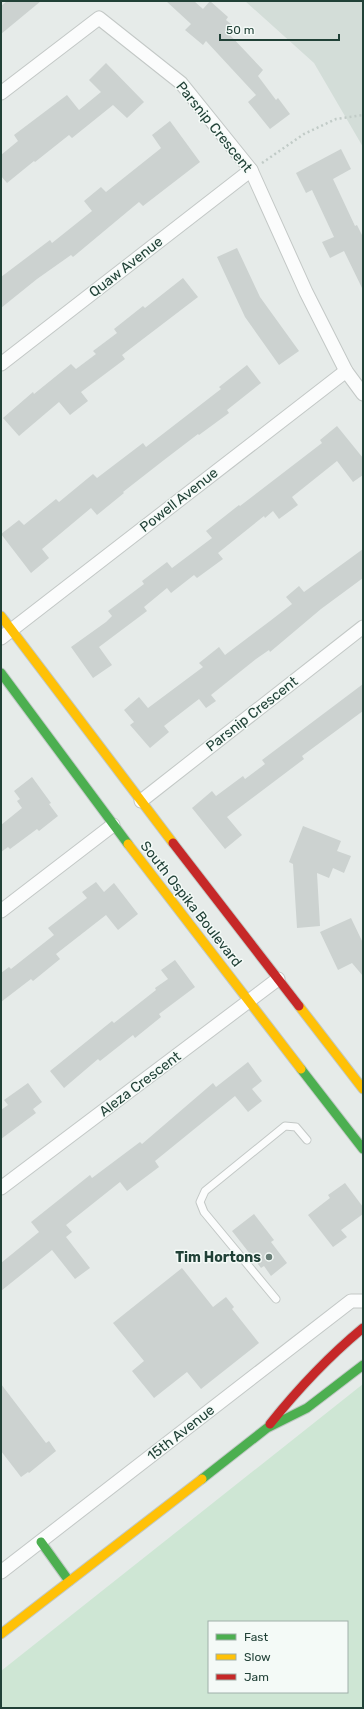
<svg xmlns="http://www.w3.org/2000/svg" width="364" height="1709" viewBox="0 0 364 1709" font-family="Rubik,sans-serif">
	<rect width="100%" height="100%" fill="#e6ebe9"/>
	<path fill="#d3ddd8" d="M245 1H363V147L314 63Z"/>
	<path fill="#cee6d4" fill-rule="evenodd" d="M363 1384V1708H1V1671ZM209 1622H347V1692H209Z"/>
	<g fill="#ccd2d0">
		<path d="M7 1H41L1 34V6Z"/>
		<path d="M166 1H194L203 9 210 1 228 17 226 20 236 28 230 35 263 70 258 76 276 100 278 98 290 114 270 129 248 102 256 95 206 41 203 45 185 30 191 24Z"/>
		<path d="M106 63 144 102 127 118 113 105 72 138 69 135 35 162 34 161 7 183 1 176V155L18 141 14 135 67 95 79 110 101 92 89 80Z"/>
		<path d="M170 121 200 162 143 206 139 202 73 257 71 255 37 279 1 308V277L50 240 52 243 92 211 84 201 101 187 106 192 160 149 161 148 152 135Z"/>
		<path d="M341 149 351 169 333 179 355 226 357 225 363 237V290L344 251 330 258 322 242 334 237 312 190 306 193 296 173Z"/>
		<path d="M237 248 260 297 299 351 279 365 245 317 217 257Z"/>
		<path d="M183 278 198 297 122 355 125 359 81 392 88 401 70 415 59 402 19 436 3 418 33 392 34 394 71 364 76 369 96 354 93 351 117 333 114 329 143 306 145 308Z"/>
		<path d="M247 365 261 383 227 410 229 413 199 435 198 434 164 460 123 492 124 493 97 515 91 508 42 549 49 558 31 573 1 534 19 520 24 525 56 499 59 502 93 474 97 478 143 443 146 447 221 389 219 387Z"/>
		<path d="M337 426 363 458V475L353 482 337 461 292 497 298 505 279 519 273 511 265 518 264 516 218 553 223 559 197 578 194 575 171 593 167 588 144 607 147 611 99 647 112 665 93 678 71 647 106 622 112 616 108 611 144 584 142 581 167 562 172 568 212 538 206 531 239 505 240 506 322 443 320 440Z"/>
		<path d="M363 549V578L321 609 270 652 269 650 256 659 211 695 216 701 206 708 199 699 164 726 169 732 150 748 130 725 134 722 124 710 139 697 148 708 203 667 199 663 219 647 225 655 270 621 292 604 286 597 299 586 304 592Z"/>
		<path d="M363 684V711L302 756 304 759 227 817 242 835 225 849 192 808 212 791 216 796 243 776 245 779 265 764 262 760Z"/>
		<path d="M32 777 51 803 49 804 58 816 39 831 37 829 10 849 8 847 1 852V825L22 808 17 801 20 799 14 791Z"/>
		<path d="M303 826 341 841 337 851 351 856 344 873 333 868 329 878 317 873 320 926 297 928 293 864 289 862Z"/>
		<path d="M96 882 104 892 114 883 138 914 118 930 106 915 56 954 60 959 33 981 31 979 1 1002V973L9 967 11 969 54 935 48 928 87 898 82 892Z"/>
		<path d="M351 918 363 943V976L352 963 338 970 320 932Z"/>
		<path d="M175 960 195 987 159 1014 161 1017 135 1038 133 1035 100 1061 98 1059 64 1088 50 1071 112 1021 114 1023 156 990 155 988 168 979 161 970Z"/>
		<path d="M248 1062 262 1081 252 1089 262 1101 248 1112 235 1096 155 1161 159 1167 127 1191 120 1182 66 1225 72 1232 66 1237 90 1268 75 1279 52 1250 1 1291V1263L39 1232 31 1222 90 1175 92 1178 140 1142 142 1144 213 1083 216 1087Z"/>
		<path d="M28 1083 42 1102 33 1109 36 1113 1 1139V1110L8 1105 4 1100Z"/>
		<path d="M345 1183 363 1207V1214L341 1230 347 1237 333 1247 308 1215 330 1198 328 1195Z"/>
		<path d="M254 1214 274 1240 271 1242 287 1263 271 1276 264 1266 261 1268 232 1231Z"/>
		<path d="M182 1268 213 1307 226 1297 234 1307 232 1309 259 1343 201 1389 187 1372 154 1398 132 1371 144 1361 113 1323Z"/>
		<path d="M1 1384 46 1443 49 1441 56 1451 29 1473 28 1472 21 1477 1 1451Z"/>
	</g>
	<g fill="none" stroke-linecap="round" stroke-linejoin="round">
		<g stroke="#c3c8c6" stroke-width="9">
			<path id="lane" d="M276 1299 204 1212 200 1202 205 1191 285 1126 296 1127 307 1140"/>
		</g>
		<g stroke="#c3c8c6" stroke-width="15">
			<g id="street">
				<path d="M1 93 99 18 181 83 251 170 306 292 346 371 363 394"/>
				<path d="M1 364 251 170"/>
				<path d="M1 638 346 371"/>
				<path d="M141 801 363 627"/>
				<path d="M1 911 113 825"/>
				<path d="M1 1188 278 979"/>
				<path d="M1 1572 351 1301H363"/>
			</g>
		</g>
		<g stroke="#c1c9c6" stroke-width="11">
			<g id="fast">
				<path d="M1 673 128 844"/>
				<path d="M301 1069 363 1149"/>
				<path d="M202 1479 267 1428 307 1408 363 1365"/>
				<path d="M41 1542 69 1581"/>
			</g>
		</g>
		<g stroke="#c1c9c6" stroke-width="11">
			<g id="slow">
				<path d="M1 616 173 843"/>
				<path d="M128 844 301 1069"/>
				<path d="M299 1006 363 1089"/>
				<path d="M1 1634 202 1479"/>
			</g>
		</g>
		<g stroke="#c1c9c6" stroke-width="11">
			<g id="jam">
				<path d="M173 843 299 1006"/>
				<path d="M270 1424C298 1389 328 1357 363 1328"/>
			</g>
		</g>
		<path stroke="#c1cbc7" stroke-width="2.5" stroke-dasharray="2 3" stroke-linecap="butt" d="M262 163 304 134 336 119 363 115"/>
		<use href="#lane" stroke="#fbfcfc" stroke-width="7"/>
		<use href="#street" stroke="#fbfcfc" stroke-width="13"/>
		<use href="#fast" stroke="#4caf50" stroke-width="9"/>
		<use href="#slow" stroke="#ffc107" stroke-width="9"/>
		<use href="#jam" stroke="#c62828" stroke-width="9"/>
	</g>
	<circle fill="#667c75" stroke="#f4faf7" stroke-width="1.5" cx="269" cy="1257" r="4"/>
	<g text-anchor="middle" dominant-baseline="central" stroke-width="3" stroke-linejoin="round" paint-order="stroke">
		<g font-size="14" fill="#214137" stroke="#f4faf7">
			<text transform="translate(214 127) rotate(51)">Parsnip Crescent</text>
			<text transform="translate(126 267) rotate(-38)">Quaw Avenue</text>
			<text transform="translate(179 500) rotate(-38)">Powell Avenue</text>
			<text transform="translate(252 714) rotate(-38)">Parsnip Crescent</text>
			<text transform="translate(191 904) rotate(52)">South Ospika Boulevard</text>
			<text transform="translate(140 1084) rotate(-37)">Aleza Crescent</text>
			<text transform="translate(181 1433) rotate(-38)">15th Avenue</text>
		</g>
		<g font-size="14" font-weight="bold" fill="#214137" stroke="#f4faf7" text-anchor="end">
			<text x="261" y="1257">Tim Hortons</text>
		</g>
	</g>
	<rect width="364" height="1709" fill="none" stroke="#214137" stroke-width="4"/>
	<rect x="208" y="1621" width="140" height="72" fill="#f4faf7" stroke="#a0b0aa"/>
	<rect x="216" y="1634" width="20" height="6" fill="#4caf50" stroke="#a0b0aa"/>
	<text x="244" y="1641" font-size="12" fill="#214137">Fast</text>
	<rect x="216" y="1654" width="20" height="6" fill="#ffc107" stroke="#a0b0aa"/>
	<text x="244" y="1661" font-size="12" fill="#214137">Slow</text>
	<rect x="216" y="1674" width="20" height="6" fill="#c62828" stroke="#a0b0aa"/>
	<text x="244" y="1681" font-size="12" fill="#214137">Jam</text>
	<path d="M220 34v6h119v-6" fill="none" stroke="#214137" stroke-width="2"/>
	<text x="226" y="34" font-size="12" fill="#214137" stroke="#f4faf7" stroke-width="3" paint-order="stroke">50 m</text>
</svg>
